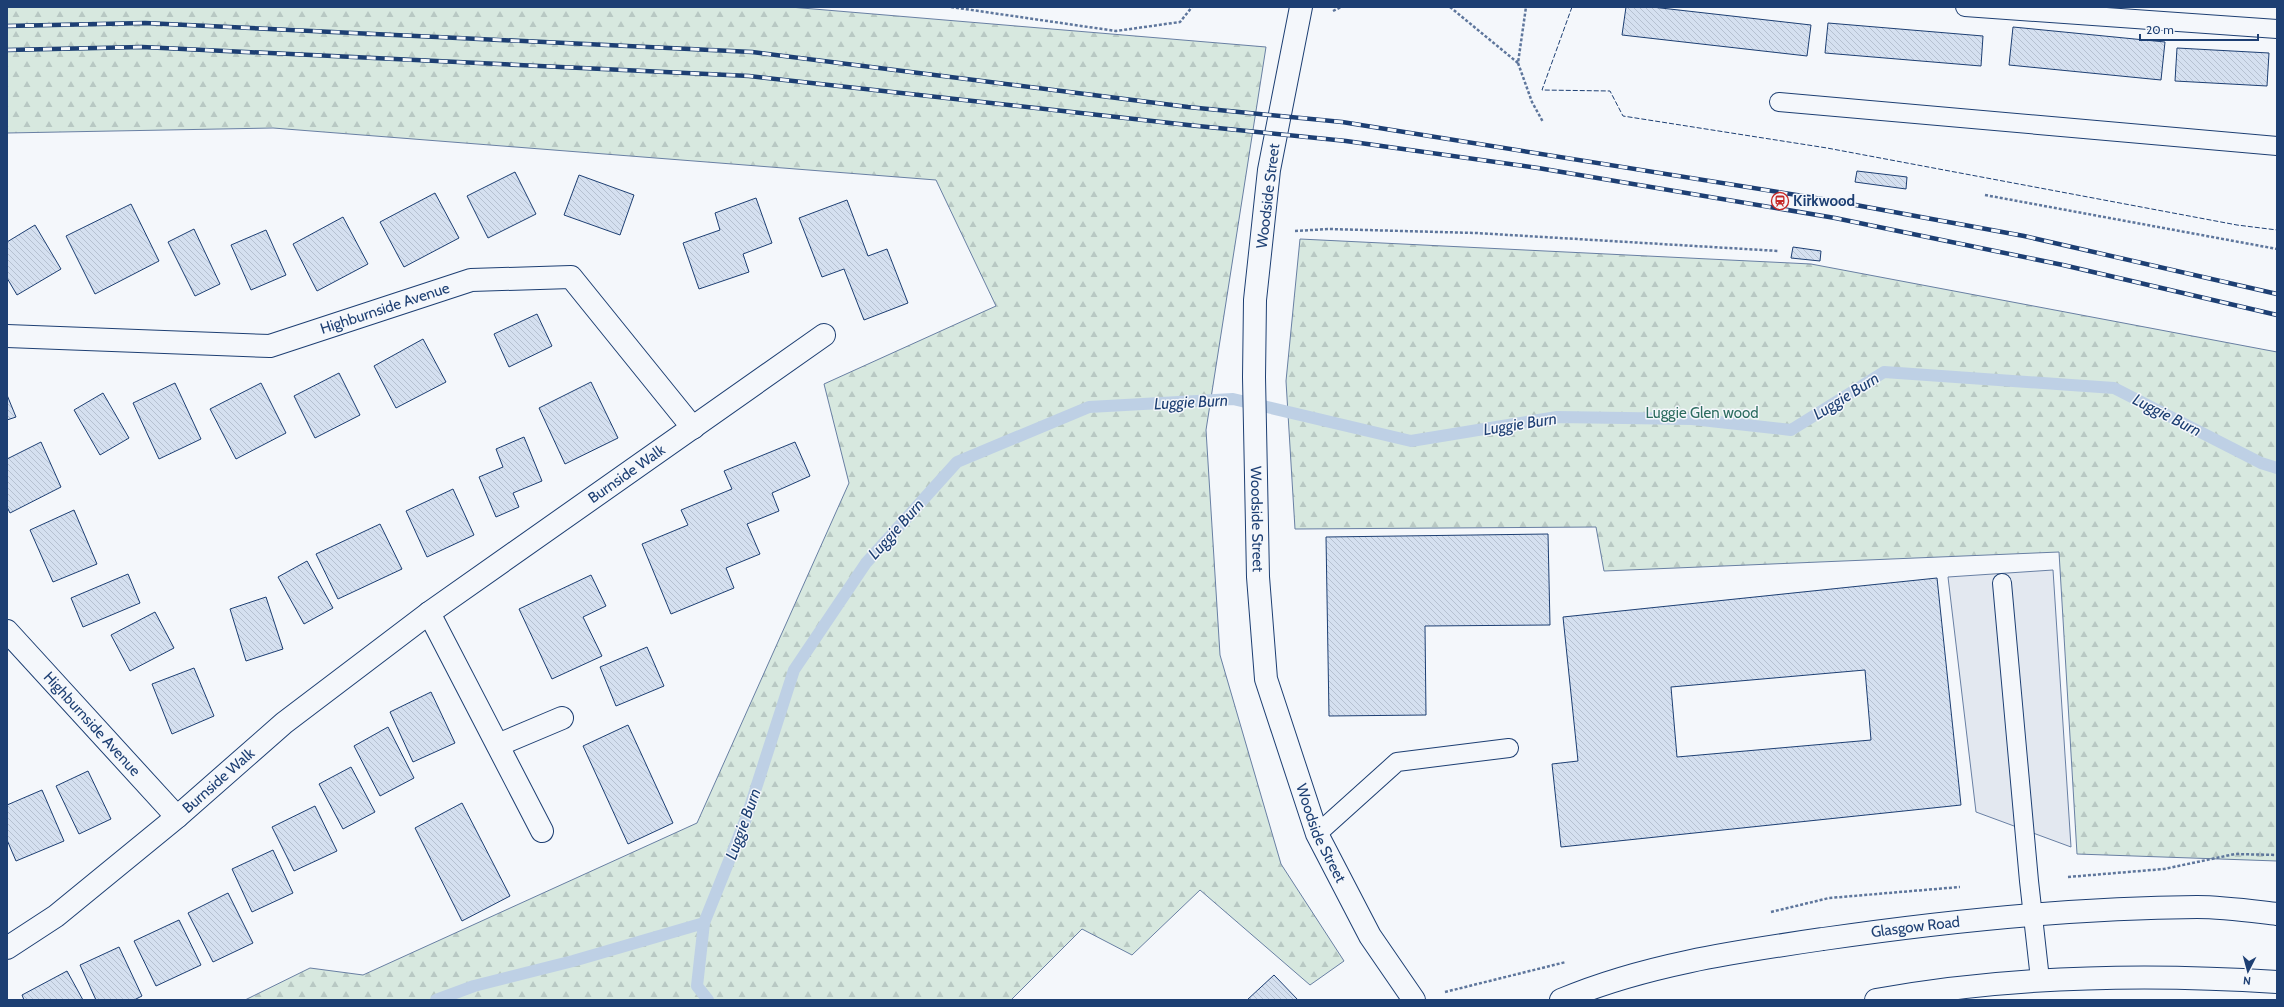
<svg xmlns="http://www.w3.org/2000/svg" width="2284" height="1007" viewBox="0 0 2284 1007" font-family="Cabin,sans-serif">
	<defs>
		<pattern id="forest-firs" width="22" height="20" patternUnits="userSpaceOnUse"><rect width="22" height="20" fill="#d7e8df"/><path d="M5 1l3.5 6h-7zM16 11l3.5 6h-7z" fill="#b8c8c3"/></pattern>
		<pattern id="building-back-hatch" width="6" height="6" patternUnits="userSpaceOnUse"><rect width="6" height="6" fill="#d5e0f0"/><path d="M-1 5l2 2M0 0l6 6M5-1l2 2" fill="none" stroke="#b6c1d1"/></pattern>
	</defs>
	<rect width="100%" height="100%" fill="#f4f7fb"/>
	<g fill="url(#forest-firs)" stroke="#687fa3">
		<path d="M7 7H790L1266 47 1206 430 1220 655 1281 864 1344 961 1310 985 1200 890 1132 955 1082 929 1011 1000H245L310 968 363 975 697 823 849 483 824 384 996 306 936 180 273 128 7 133Z"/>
		<path d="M1300 239 1811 264 2277 352V861L2077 854 2059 552 1604 571 1596 527 1295 529 1286 381Z"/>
	</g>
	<path fill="#e3e8f0" stroke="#687fa3" d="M2053 570 2071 847 1976 812 1948 577Z"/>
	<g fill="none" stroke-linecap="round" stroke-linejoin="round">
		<g stroke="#bed0e5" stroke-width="12">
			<path d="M704 923 697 986 708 1000"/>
			<path d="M436 1000 474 986 573 961 704 923 747 816 794 670 866 563 957 462 1089 407 1233 399 1411 441 1557 417 1692 419 1791 430 1884 372 2114 388 2261 463 2277 468"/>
		</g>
	</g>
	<g fill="url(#building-back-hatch)" stroke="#1d3f73" fill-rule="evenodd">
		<path d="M1626 7H1652L1811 25 1807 56 1622 35Z"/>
		<path d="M1828 23 1983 36 1981 66 1825 53Z"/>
		<path d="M2013 27 2165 42 2161 80 2009 65Z"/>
		<path d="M2177 48 2269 53 2267 86 2175 81Z"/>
		<path d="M1857 171 1907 177 1906 189 1855 182Z"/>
		<path d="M515 172 536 214 488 238 467 196Z"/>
		<path d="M579 175 634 195 620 235 564 215Z"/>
		<path d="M435 193 459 238 404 267 380 222Z"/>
		<path d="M756 198 772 243 743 254 749 272 699 289 683 243 720 230 715 213Z"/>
		<path d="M847 200 868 256 887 249 908 303 864 320 844 269 822 277 799 218Z"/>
		<path d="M131 204 159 261 95 294 66 236Z"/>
		<path d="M343 217 368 264 317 291 293 244Z"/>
		<path d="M35 225 61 269 17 295 7 278V242Z"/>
		<path d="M194 229 220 284 195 296 168 242Z"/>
		<path d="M266 230 286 275 251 290 231 245Z"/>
		<path d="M1793 247 1821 251 1820 261 1791 258Z"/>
		<path d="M537 314 552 346 509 367 494 334Z"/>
		<path d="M423 339 446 382 396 408 374 366Z"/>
		<path d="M339 373 360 415 315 438 294 396Z"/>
		<path d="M591 382 618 438 565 464 539 408Z"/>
		<path d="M175 383 201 439 159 459 133 403Z"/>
		<path d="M261 383 286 433 236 459 210 409Z"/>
		<path d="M103 393 129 438 100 455 74 410Z"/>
		<path d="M7 395 16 417 7 420Z"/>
		<path d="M524 437 542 481 513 493 519 507 496 517 479 477 503 467 496 449Z"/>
		<path d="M41 442 61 487 10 513 7 507V459Z"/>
		<path d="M795 442 810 476 772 493 779 511 747 524 760 554 726 568 734 588 671 614 642 544 688 525 681 510 732 489 724 471Z"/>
		<path d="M453 489 474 535 427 557 406 511Z"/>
		<path d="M74 510 97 564 53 582 30 530Z"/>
		<path d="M380 524 402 569 338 599 316 554Z"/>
		<path d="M1548 534 1550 625 1425 626 1426 715 1329 716 1326 537Z"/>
		<path d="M307 561 333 608 304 624 278 577Z"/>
		<path d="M128 574 140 603 83 627 71 598Z"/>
		<path d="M591 575 606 606 583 617 602 656 552 679 519 609Z"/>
		<path d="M1937 578 1961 805 1561 847 1552 764 1578 761 1563 617ZM1865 670 1871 740 1677 757 1671 687Z"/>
		<path d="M266 597 283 649 246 661 230 609Z"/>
		<path d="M155 612 174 648 130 671 111 635Z"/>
		<path d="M647 647 664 686 616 706 600 667Z"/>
		<path d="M194 668 214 716 172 734 152 684Z"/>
		<path d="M431 692 455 743 413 762 390 712Z"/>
		<path d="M628 725 673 823 628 844 583 746Z"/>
		<path d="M388 727 414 778 380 796 354 746Z"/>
		<path d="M351 767 375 812 343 829 319 784Z"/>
		<path d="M88 771 111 819 79 834 56 786Z"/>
		<path d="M42 790 64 841 16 861 7 840V805Z"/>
		<path d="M462 803 510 896 462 921 415 828Z"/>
		<path d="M315 806 337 851 294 871 272 827Z"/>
		<path d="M273 850 293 893 252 912 232 869Z"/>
		<path d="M228 893 253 943 213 962 188 913Z"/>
		<path d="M179 920 201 965 156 986 134 941Z"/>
		<path d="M119 947 142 996 134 1000H96L80 965Z"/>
		<path d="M67 971 83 1000H24L22 995Z"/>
		<path d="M1274 975 1298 1000H1247Z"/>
	</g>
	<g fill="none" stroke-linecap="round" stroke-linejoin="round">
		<g stroke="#1d3f73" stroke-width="20">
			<g id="lane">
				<path d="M1965 7 2277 29"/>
				<path d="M1779 102 2277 146"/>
				<path d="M2002 583 2029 881 2040 979"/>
				<path d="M1317 834 1397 762 1509 748"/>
			</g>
		</g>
		<g stroke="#1d3f73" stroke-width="24">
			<g id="street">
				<path id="s1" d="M7 336 270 346 471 280 571 277 693 428"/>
				<path d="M429 613 542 831"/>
				<path id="s2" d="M7 631 177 817"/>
				<path d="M498 745 562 718"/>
				<path id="s3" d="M7 948 56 916 177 817 284 723 429 613 824 335"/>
			</g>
		</g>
		<g stroke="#1d3f73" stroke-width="24">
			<g id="secondary">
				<path id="s4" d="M1301 7 1269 170 1255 300 1254 377 1258 577 1266 679 1317 834 1370 936 1414 1000"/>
			</g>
		</g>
		<g stroke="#1d3f73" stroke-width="24">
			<g id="primary">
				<path id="s5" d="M1561 1000C1644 965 1734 952 1823 939 1947 921 2072 908 2197 907 2223 907 2251 911 2277 914"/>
				<path d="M1876 1000C2009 976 2143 973 2277 982"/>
			</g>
		</g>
		<g stroke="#5e769c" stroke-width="2.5" stroke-dasharray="3 2" stroke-linecap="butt">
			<path d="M951 7 1116 31 1180 22 1192 7"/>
			<path d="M1450 7 1518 63 1526 7"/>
			<path d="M1333 11 1341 7"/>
			<path d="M1518 63 1532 102 1543 122"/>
			<path d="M1985 195 2277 249"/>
			<path d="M1295 231 1329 229 1476 233 1779 251"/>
			<path d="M2068 877 2164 869 2235 854 2277 855"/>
			<path d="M1771 912 1829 898 1960 887"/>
			<path d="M1445 992 1566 962"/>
		</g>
		<use href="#lane" stroke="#f4f7fb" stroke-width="18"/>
		<use href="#street" stroke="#f4f7fb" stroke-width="22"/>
		<use href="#secondary" stroke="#f4f7fb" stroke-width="22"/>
		<use href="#primary" stroke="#f4f7fb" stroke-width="22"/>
		<g stroke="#1d3f73" stroke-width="4.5">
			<g id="rail">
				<path d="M7 26 145 23 752 52 1188 107 1342 122 1834 201 2024 236 2277 294"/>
				<path d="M7 50 142 47 749 76 1188 125 1346 141 1538 168 1835 218 2063 265 2277 315"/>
			</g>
		</g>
		<use href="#rail" stroke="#f4f7fb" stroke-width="3" stroke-dasharray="9" stroke-linecap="butt"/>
		<path stroke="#1d3f73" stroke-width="1" stroke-dasharray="5 2" stroke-linecap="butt" d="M1572 7 1542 90 1610 91 1623 116 1827 148 2237 225 2277 230"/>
	</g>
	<defs>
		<g id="station-ring" transform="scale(0.9)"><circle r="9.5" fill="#f4f7fb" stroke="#c62828" stroke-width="1.5"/><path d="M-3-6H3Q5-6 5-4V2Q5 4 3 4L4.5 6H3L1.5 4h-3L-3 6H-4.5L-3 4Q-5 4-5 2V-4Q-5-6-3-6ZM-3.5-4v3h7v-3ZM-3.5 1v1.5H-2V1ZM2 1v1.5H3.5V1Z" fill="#c62828"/></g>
	</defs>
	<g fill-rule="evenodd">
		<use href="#station-ring" x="1780" y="201"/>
	</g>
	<g text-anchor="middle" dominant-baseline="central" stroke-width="3" stroke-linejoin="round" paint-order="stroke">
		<g font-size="15" fill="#1d3f73" stroke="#f4f7fb">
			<text transform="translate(1268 196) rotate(-83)">Woodside Street</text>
			<text stroke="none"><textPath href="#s1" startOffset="384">Highburnside Avenue</textPath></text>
			<text stroke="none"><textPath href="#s3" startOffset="781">Burnside Walk</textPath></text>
			<text stroke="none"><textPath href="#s4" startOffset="516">Woodside Street</textPath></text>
			<text stroke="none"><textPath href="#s2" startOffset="126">Highburnside Avenue</textPath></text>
			<text stroke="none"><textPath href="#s3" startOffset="270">Burnside Walk</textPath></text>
			<text stroke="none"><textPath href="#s4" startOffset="840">Woodside Street</textPath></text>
			<text stroke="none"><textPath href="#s5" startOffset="363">Glasgow Road</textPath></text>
		</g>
		<g font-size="15" font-weight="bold" fill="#1d3f73" stroke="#f4f7fb" text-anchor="start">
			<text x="1793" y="201">Kirkwood</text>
		</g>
		<g font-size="15" fill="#2c6c60" stroke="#f4f7fb">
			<text x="1702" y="413">Luggie Glen wood</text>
		</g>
		<g font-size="16" font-style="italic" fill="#1d3f73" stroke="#f4f7fb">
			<text transform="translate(1846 396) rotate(-32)">Luggie Burn</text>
			<text transform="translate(1191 402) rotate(-3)">Luggie Burn</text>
			<text transform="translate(2167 415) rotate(27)">Luggie Burn</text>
			<text transform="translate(1520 424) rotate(-9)">Luggie Burn</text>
			<text transform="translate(896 529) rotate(-48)">Luggie Burn</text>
			<text transform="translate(743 824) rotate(-70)">Luggie Burn</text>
		</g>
	</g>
	<rect width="2284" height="1007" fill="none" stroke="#1d3f73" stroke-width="16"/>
	<g transform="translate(2248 971) rotate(186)" stroke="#f4f7fb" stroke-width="3" paint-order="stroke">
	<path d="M0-3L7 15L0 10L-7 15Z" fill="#1d3f73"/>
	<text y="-6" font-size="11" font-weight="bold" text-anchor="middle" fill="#1d3f73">N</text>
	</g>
	<path d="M2140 34v6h118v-6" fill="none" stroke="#1d3f73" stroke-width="2"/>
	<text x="2146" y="34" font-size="12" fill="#1d3f73" stroke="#f4f7fb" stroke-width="3" paint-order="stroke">20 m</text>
</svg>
